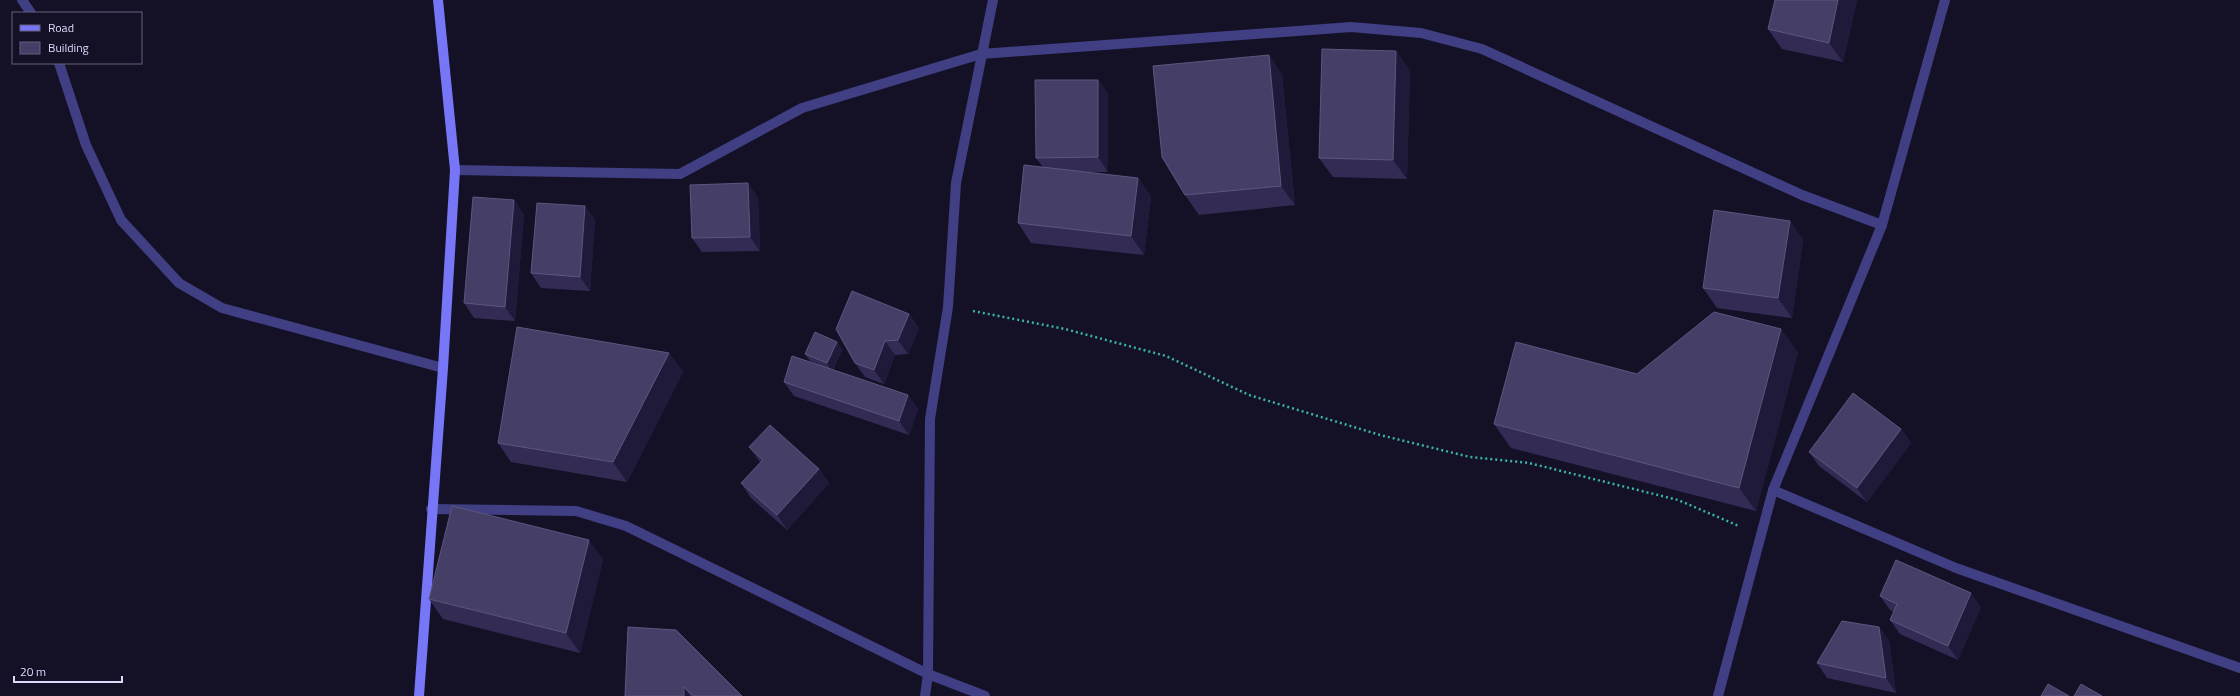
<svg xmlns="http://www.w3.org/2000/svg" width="2240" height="696" viewBox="0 0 2240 696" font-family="'Titillium Web',sans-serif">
	<rect width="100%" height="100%" fill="#141127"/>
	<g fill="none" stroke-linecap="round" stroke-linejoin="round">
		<path stroke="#37b3a9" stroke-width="2.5" stroke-dasharray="2 3" stroke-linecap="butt" d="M973 311 1065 329 1166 356 1249 395 1380 435 1470 457 1529 463 1678 500 1739 526"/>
		<g stroke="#403f83" stroke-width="10">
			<path d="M22 0 31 13"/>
			<path d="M59 63 86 145 121 220 179 283 222 308 443 368"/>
			<path d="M455 170 680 174 802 108 981 54 1351 27 1421 33 1482 49 1802 195 1882 225"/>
			<path d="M1773 490 1956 568 2240 668"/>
			<path d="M431 509 576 511 626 526 928 674 985 696"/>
			<path d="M925 696 928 674 930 419 948 307 956 183 993 0"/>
			<path d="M1718 696 1773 490 1882 225 1945 0"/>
		</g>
		<path stroke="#7676f7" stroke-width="10" d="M419 696 443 368 455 170 438 0"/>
	</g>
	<g fill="#332b54">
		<path d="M1775 0H1857L1843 62 1782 49 1768 29Z"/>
		<path d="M1396 51 1410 71 1407 179 1333 177 1319 158Z"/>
		<path d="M1269 55 1282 75 1295 205 1199 215 1185 195Z"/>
		<path d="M1098 80 1108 94V172H1085L1138 178 1151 197 1144 255 1031 243 1018 223 1043 167 1036 158Z"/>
		<path d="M758 197 760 251 702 252 692 238Z"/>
		<path d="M585 206 595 220 590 291 541 288 531 273Z"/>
		<path d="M524 214 515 321 474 318 464 303Z"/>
		<path d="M1790 221 1803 240 1792 318 1717 308 1703 288Z"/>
		<path d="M909 314 919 328 908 354 895 355 884 384 865 377 855 363Z"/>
		<path d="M837 342 842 350 833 370 908 395 918 409 909 435 794 396 784 382 819 365 810 361 805 354Z"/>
		<path d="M1798 352 1756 511 1511 448 1494 424 1637 374Z"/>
		<path d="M669 353 683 372 627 482 511 462 498 443Z"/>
		<path d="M1901 429 1911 443 1867 502 1819 466 1809 452Z"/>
		<path d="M749 447 819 469 829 483 787 530 751 498 741 483 760 462Z"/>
		<path d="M603 559 580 653 443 619 429 599Z"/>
		<path d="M1880 596 1981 607 1958 660 1900 634 1890 620 1894 612 1890 610Z"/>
		<path d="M628 627 742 696H625Z"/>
		<path d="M1879 627 1889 641 1896 693 1827 678 1817 663Z"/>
	</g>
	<g fill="#1f193a">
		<path d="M1838 0H1857L1843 62 1829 43Z"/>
		<path d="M1396 51 1410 71 1407 179 1393 160Z"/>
		<path d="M1269 55 1282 75 1295 205 1281 186Z"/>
		<path d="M1098 80 1108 94V172L1098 157Z"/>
		<path d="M1138 178 1151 197 1144 255 1131 236Z"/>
		<path d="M748 183 758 197 760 251 750 237Z"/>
		<path d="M514 200 524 214 515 321 505 307Z"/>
		<path d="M585 206 595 220 590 291 580 277Z"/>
		<path d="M1790 221 1803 240 1792 318 1778 298Z"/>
		<path d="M909 314 919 328 908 354 898 340Z"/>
		<path d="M1781 329 1798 352 1756 511 1739 488Z"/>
		<path d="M885 341 895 355 884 384 874 370Z"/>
		<path d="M837 342 842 350 832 371 827 363Z"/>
		<path d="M669 353 683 372 627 482 613 462Z"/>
		<path d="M908 395 918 409 909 435 899 421Z"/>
		<path d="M1901 429 1911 443 1867 502 1857 488Z"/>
		<path d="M819 469 829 483 787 530 777 515Z"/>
		<path d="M589 540 603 559 580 653 566 633Z"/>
		<path d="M1971 593 1981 607 1958 660 1948 646Z"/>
		<path d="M1879 627 1889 641 1896 693 1886 678Z"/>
		<path d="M684 687 690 696H684Z"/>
	</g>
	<g fill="#453e66" stroke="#5d567e">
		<path d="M1775 0H1838L1829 43 1768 29Z"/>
		<path d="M1322 49 1396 51 1393 160 1319 158Z"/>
		<path d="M1269 55 1281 186 1185 195 1162 157 1153 66Z"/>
		<path d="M1035 80H1098V157L1036 158Z"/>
		<path d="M1024 165 1138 178 1131 236 1018 223Z"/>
		<path d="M748 183 750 237 692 238 690 185Z"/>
		<path d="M473 197 514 200 505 307 464 303Z"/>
		<path d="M537 203 585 206 580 277 531 273Z"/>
		<path d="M1714 210 1790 221 1778 298 1703 288Z"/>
		<path d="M852 291 909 314 898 340 885 341 874 370 855 363 836 329Z"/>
		<path d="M1714 312 1781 329 1739 488 1494 424 1516 342 1637 374Z"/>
		<path d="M517 327 669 353 613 462 498 443Z"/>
		<path d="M815 332 837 342 827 363 805 354Z"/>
		<path d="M792 356 908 395 899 421 784 382Z"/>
		<path d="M1853 393 1901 429 1857 488 1809 452Z"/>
		<path d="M770 425 819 469 777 515 741 483 763 460 749 447Z"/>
		<path d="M452 506 589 540 566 633 429 599Z"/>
		<path d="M1896 560 1971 593 1948 646 1890 620 1897 604 1880 596Z"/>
		<path d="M1842 621 1879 627 1886 678 1817 663Z"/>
		<path d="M628 627 676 630 742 696H693L684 687V696H625Z"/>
		<path d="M2048 684 2069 696H2041Z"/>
		<path d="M2081 684 2102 696H2074Z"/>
	</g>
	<rect x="12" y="12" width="130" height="52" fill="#141127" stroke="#64617d"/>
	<rect x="20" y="25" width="20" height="6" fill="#7676f7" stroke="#64617d"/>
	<text x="48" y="32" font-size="12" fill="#ddd9fd">Road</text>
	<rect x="20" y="42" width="20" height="12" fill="#453e66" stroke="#64617d"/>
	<text x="48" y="52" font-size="12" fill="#ddd9fd">Building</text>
	<path d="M14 676v6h108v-6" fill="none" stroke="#ddd9fd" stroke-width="2"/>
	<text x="20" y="676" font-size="12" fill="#ddd9fd" stroke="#141127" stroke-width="3" paint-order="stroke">20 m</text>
</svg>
